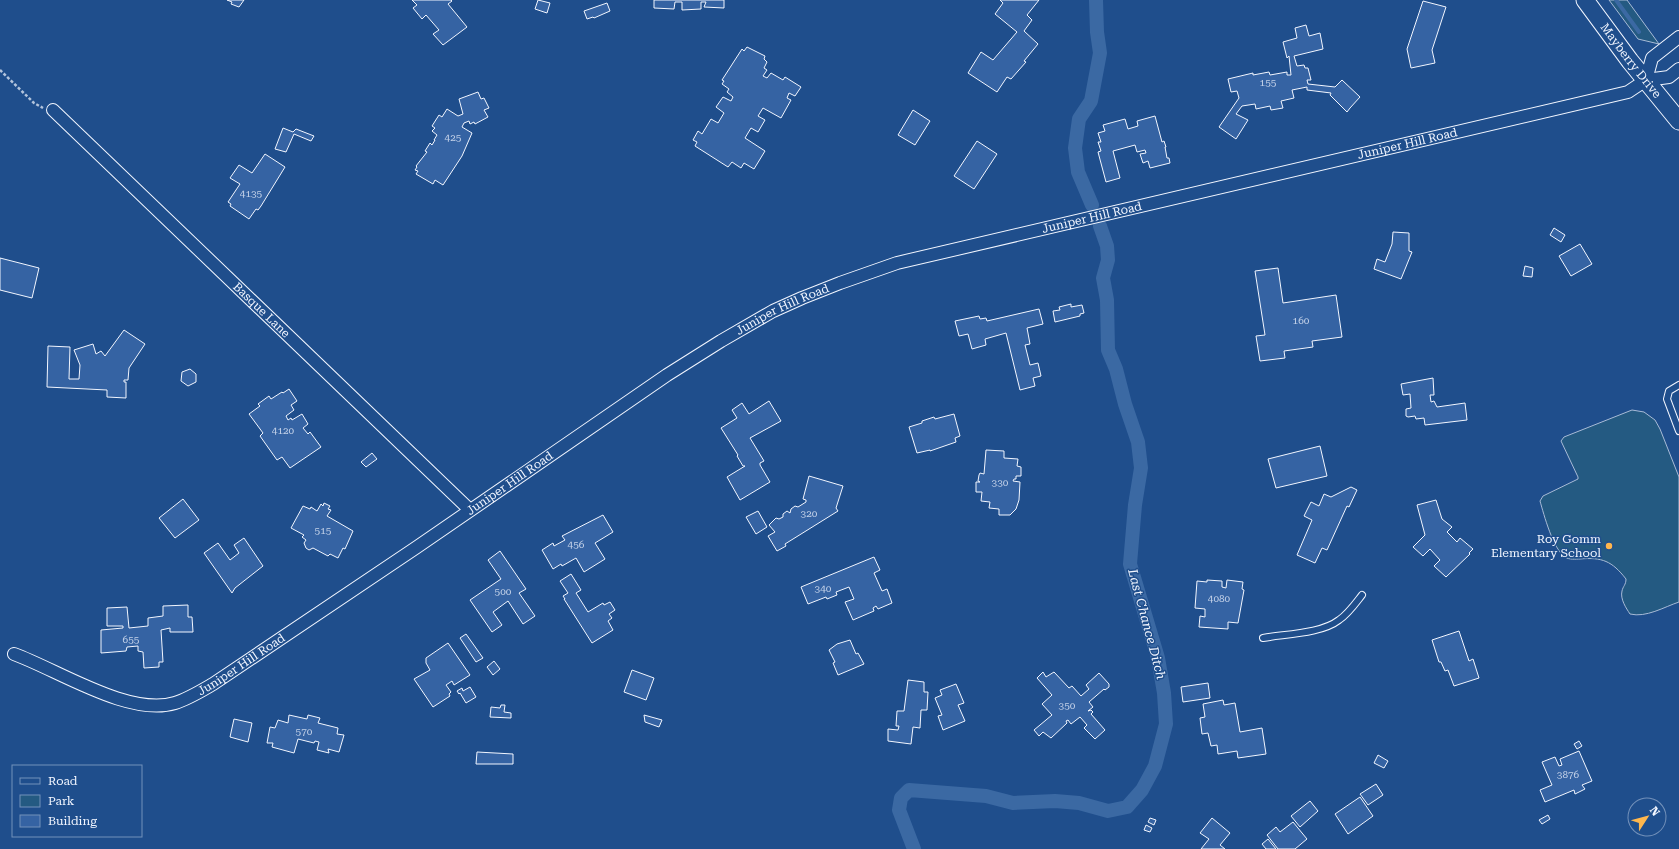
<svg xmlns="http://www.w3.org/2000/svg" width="1679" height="849" viewBox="0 0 1679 849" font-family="'Roboto Serif',serif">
	<rect width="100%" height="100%" fill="#1f4e8c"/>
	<g fill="#245a82" stroke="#a8bbd7">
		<path d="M1609 0H1627L1659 44 1638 39Z"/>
		<path d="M1632 410 1644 412 1655 420 1660 429 1679 477V602C1664 607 1646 618 1630 614 1626 608 1620 599 1622 591 1623 586 1626 585 1626 579 1612 561 1602 557 1580 559 1576 559 1569 560 1565 557 1553 549 1544 515 1540 501L1543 496 1578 479V477L1561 441 1564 437Z"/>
	</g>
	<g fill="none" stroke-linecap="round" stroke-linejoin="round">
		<path stroke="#3b69a3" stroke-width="4" d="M1616 0 1639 32"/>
		<g stroke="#3b69a3" stroke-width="14">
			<path d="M1092 205 1078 172 1075 148 1079 119 1091 101 1100 53 1097 32 1096 0"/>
			<path d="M914 849 899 810 901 798 909 790 986 796 1013 803 1055 801 1079 803 1108 811 1127 807 1142 790 1155 766 1166 724 1164 693 1158 658 1130 564 1135 505 1141 468 1138 442 1125 404 1116 369 1108 350 1107 300 1103 278 1108 260 1107 246 1100 226"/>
		</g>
	</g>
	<g fill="#3563a3" stroke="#f2f6ff">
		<path d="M227 0H244L239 7 231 4 232 2Z"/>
		<path d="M412 0H451L452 1 448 4 467 27 443 45 433 34 439 30 426 15 422 19 413 8 417 5Z"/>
		<path d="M538 0 550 3 547 13 535 9Z"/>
		<path d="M654 0H724V8L704 7 706 2H701V9L682 10V2H675L674 9 654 8Z"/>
		<path d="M1000 0H1039L1027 15 1032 20 1024 31 1038 44 1024 61 1026 62 1011 79 1007 77 997 92 968 73 981 52 993 60 1017 32 995 14 1003 3Z"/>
		<path d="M1423 1 1446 7 1432 50 1435 63 1411 68 1407 49Z"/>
		<path d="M607 3 610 11 594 18 593 17 587 19 584 11Z"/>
		<path d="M1306 25 1309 36 1320 33 1323 49 1294 56 1297 66 1304 65 1305 68H1308L1311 80H1307L1308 84 1335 87 1342 80 1360 97 1350 108 1347 112 1330 95 1331 93 1307 90V87L1292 90 1294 98 1281 101 1283 108 1271 110 1270 106 1256 109 1255 104 1242 106 1236 114 1248 120 1236 139 1219 127 1239 98 1237 91 1231 92 1228 79 1253 73V75L1269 72 1270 75 1287 72V75H1291L1289 56 1287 58 1283 42 1297 38 1295 28Z"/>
		<path d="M747 47 765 56 764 59 767 62 764 68 767 70 763 76 767 78 771 73 783 80 785 77 801 87 795 96 789 93 787 98 791 100 781 118 763 108 758 116 765 120 758 132 751 128 745 138 765 151 754 169 744 163 741 168 732 162 728 167 695 146 697 142 693 140 698 131 702 134 711 119 718 123 724 113 716 107 723 97 731 101 733 97 727 92 729 89 722 84 724 81 722 80 742 49 744 51Z"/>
		<path d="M478 92 481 99 484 98 489 108 484 110 488 117 475 124 474 122 470 124 469 121 464 123 462 127 472 133 462 156 443 185 435 180 433 184 416 174 418 171 415 170 417 167 416 166 427 152 425 151 430 143 432 145 435 140H434L437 135 432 131 435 128 432 126 439 115 442 117 447 109 458 116 463 114 459 99Z"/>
		<path d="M913 110 930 121 915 145 898 135Z"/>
		<path d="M1155 116 1162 142 1164 141 1166 147H1165L1167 158H1169L1170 163 1150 168 1148 161 1143 163 1140 154 1146 153 1145 150 1137 152 1135 145 1113 151 1120 178 1106 182 1098 152 1101 151 1098 142H1101L1098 133 1105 131 1103 125 1125 119 1128 129 1138 126 1137 121Z"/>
		<path d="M283 128 293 132 296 129 314 136 311 141 294 134 286 152 275 149Z"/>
		<path d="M977 141 997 154 974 189 954 176Z"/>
		<path d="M265 154 285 167 261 206 258 210 256 209 249 219 230 206 231 204 228 202 240 184 230 178 239 165 252 173Z"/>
		<path d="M1554 228 1565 235 1561 242 1550 235Z"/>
		<path d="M1393 232 1409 233V251L1412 252 1401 279 1374 269 1377 259 1385 262 1392 244Z"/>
		<path d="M1580 244 1592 264 1571 276 1559 256Z"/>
		<path d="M0 258 39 268 32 298 0 290Z"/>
		<path d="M1525 266 1533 268 1532 277 1523 276Z"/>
		<path d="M1278 268 1283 303 1336 295 1342 337 1312 341 1313 347 1284 351 1285 358 1260 361 1256 336 1265 335 1255 271Z"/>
		<path d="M1071 304V307L1082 305 1084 313 1080 314V316L1055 322 1053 311 1060 310 1059 307Z"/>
		<path d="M1039 309 1043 324 1027 328 1030 344 1025 345 1030 365 1038 363 1041 376 1033 378 1035 386 1020 390 1006 333 985 339 986 345 972 349 968 334 959 336 955 321 979 316 980 319 986 318 987 321Z"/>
		<path d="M124 330 145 344 129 368 128 380H124V382H126V398L107 397V390L47 387 48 346 70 347 69 379H79L80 365 74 350 93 344 96 354 101 351 105 356Z"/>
		<path d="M190 369 196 374V382L188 386 181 381 182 372Z"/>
		<path d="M1433 378 1434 395H1430L1431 402 1434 401 1437 407 1465 403 1467 420 1425 425 1424 418 1416 419 1415 416 1408 417 1406 416V409L1411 408 1410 394 1403 395 1401 384Z"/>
		<path d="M289 389 297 401 291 405 294 410 286 416 288 420 291 418 292 420 302 414 308 424 303 428 308 434 310 432 321 447 290 468 282 457 277 460 260 436 263 433 249 414 260 406 258 404 269 396 271 399 282 392 283 393Z"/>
		<path d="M769 401 781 421 750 438 764 461 760 463V465L770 482 740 500 727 477 745 466H743L737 456 738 455 721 428 737 418 732 410 742 403 749 414Z"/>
		<path d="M954 414 960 436 955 438 956 442 930 451V450L917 453 909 427 922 423V421L934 417 935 419Z"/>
		<path d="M1320 446 1327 476 1276 488 1268 459Z"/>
		<path d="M986 450 1004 451V458L1018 459 1017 466 1021 467V476H1016V479H1014L1013 481 1020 482 1019 500 1016 509 1010 515H999V509L989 508 990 502 981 501 982 492H976V482H980L978 481 979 475 980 473 984 474Z"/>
		<path d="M372 453 377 459 366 467 361 462Z"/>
		<path d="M809 476 843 486 836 508 838 511 785 544 786 546 777 551 768 536 775 532 769 525 776 518 779 519 783 517V514L787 511 790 513 791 509 795 506 798 507 806 502V500L803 499Z"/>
		<path d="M1351 487 1357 490 1349 507 1347 506 1327 550 1322 548 1315 563 1297 555 1312 520 1304 516 1311 502 1319 506 1324 494 1331 497Z"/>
		<path d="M183 499 199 520 175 538 159 518Z"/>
		<path d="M1436 500 1442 519 1452 527 1447 532 1457 542 1460 538 1473 549 1469 553 1470 554 1446 577 1434 566 1440 560 1430 549 1423 556 1413 547 1425 535 1417 505Z"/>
		<path d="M324 503 330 506 328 509 331 510 327 516 353 531 345 549 343 548 338 558 330 554 328 556 313 548 309 550 306 548 304 543 306 540 302 537 304 535 291 528 303 506 310 509 311 507 317 511 321 504 323 506Z"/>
		<path d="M758 511 767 527 756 534 746 517Z"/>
		<path d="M603 515 613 532 595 543 605 559 584 572 576 558 562 566 561 564 553 569 542 550 553 543 554 546 565 540 562 536Z"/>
		<path d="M244 538 263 566 235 588 232 593 204 553 218 543 230 560 239 553 234 545Z"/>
		<path d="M500 551 526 589 519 593 535 616 523 624 508 601 493 612 502 625 492 632 470 600 501 579 488 560Z"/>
		<path d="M874 557 880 570 874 573 882 591 887 589 892 603 878 609 876 606 873 608 874 611 853 620 845 602 854 599 849 587 836 592 837 595 827 599 826 597 808 604 801 587Z"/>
		<path d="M571 574 581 590 576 593 588 612 603 603 604 605 610 602 615 610 609 614 612 618 608 621 613 630 592 643 564 599H565L563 596 568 593 560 581Z"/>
		<path d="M1207 580 1222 581V587L1226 588 1227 580 1243 582 1242 589 1244 590 1238 623 1228 622V629L1199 627 1200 616 1205 617V609L1195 608 1197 581 1207 582Z"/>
		<path d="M188 605V617H192L193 632H170V628L161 630 163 662H159V667L144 668 143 652 138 651V646L127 647 126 651 101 653V630L123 628V626H107V608L127 607 129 628 148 626V618L163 616V606Z"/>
		<path d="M1459 631 1469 661 1473 659 1479 678 1454 686 1448 670 1445 671 1441 662H1439L1432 640Z"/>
		<path d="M466 634 483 658 476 662 460 638Z"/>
		<path d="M850 640 856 654 858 653 864 664 838 675 833 663 835 662 829 650 837 644Z"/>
		<path d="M448 643 470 675 454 685 452 681 446 685 451 692 449 694 450 696 433 707 414 679 430 670 426 663V658Z"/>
		<path d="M494 661 500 669 493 675 487 667Z"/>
		<path d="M632 670 654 678 646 700 624 692Z"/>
		<path d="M1043 672 1046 677 1054 672 1069 688 1072 686 1081 696 1089 689 1086 685 1099 673 1109 684V687L1105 690 1104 689 1089 702 1093 707 1088 711 1091 710 1093 712 1091 714 1105 730 1095 739 1084 728 1087 725 1080 717 1071 724 1068 720 1066 721 1067 723 1051 738 1043 732 1039 736 1034 730 1052 715 1042 704 1052 695 1037 678Z"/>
		<path d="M908 680 924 682V692H928L927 710H921L920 728 913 727 911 744 888 741V729L898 730 899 726H896L897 711H904Z"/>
		<path d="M1208 683 1210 698 1183 702 1181 687Z"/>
		<path d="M956 684 964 703 958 705 965 721 943 730 938 716 942 715 935 698 942 695 940 690Z"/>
		<path d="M470 687 476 697 466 703 460 693 459 694 457 691 462 688 463 691Z"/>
		<path d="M1223 700 1224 705 1235 703 1240 732 1262 728 1266 754 1238 758 1237 751 1218 754 1217 745 1211 746 1208 733 1202 734 1200 718 1205 717 1203 704Z"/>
		<path d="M501 705H505L504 712 511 713V718L490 717 491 707 500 708Z"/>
		<path d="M289 715 307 719 308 715 320 718 318 723 338 728 337 734 344 735 339 752 328 749 329 753 317 750 319 742 315 741 314 743 298 739 294 753 272 747 273 743H267L270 727 275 728 278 720 288 723Z"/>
		<path d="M644 715 662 720 659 727 645 722Z"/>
		<path d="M234 719 252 723 248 742 230 737Z"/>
		<path d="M1579 741 1582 746 1577 749 1574 744Z"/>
		<path d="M1579 751 1592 781 1582 785 1585 789 1575 794 1574 790 1545 802 1540 790 1552 785 1542 762 1555 757 1559 766 1562 765 1560 759Z"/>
		<path d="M477 752 513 754V764H476Z"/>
		<path d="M1378 755 1388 761 1384 768 1374 763Z"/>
		<path d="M1376 784 1383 795 1368 805 1360 794Z"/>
		<path d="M1360 797 1373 816 1348 834 1335 814Z"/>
		<path d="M1310 801 1318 811 1300 827 1291 816Z"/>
		<path d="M1548 815 1550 819 1542 824 1539 820Z"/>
		<path d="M1150 818 1156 820 1154 825 1148 822Z"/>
		<path d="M1212 818 1230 833 1220 845 1225 849H1201L1209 839 1200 833Z"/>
		<path d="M1293 822 1307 839 1295 849H1278L1267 835 1276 827 1280 832Z"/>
		<path d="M1146 825 1152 828 1150 832 1144 830Z"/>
		<path d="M1268 839 1276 849H1266L1262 844Z"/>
	</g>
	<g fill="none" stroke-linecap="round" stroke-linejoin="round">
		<g stroke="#f2f6ff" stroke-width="8">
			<g id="lane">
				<path d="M1679 385 1669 391 1667 399 1679 431"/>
				<path d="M1263 638C1284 634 1321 634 1339 620 1348 614 1355 604 1362 595"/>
			</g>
		</g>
		<g stroke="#f2f6ff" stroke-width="14">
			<g id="street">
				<path d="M1646 80 1652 58 1679 37"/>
				<path d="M1646 80 1669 77 1679 69"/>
				<path id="s1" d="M53 110 470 510"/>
				<path id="s2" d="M14 654C58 670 129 717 175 703 188 699 201 691 213 684L417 547 667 375 721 341 773 311 802 298 840 283 897 263 1628 92 1646 80"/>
			</g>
		</g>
		<g stroke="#f2f6ff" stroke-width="19">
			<g id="secondary">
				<path id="s3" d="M1585 0 1630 61 1679 121"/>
			</g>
		</g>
		<path stroke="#b3c4dc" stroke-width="2.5" stroke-dasharray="3 2" stroke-linecap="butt" d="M0 70 34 103 43 108"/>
		<use href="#lane" stroke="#1f4e8c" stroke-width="6"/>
		<use href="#street" stroke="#1f4e8c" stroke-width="12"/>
		<use href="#secondary" stroke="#1f4e8c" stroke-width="17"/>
	</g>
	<circle fill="#ffb74d" stroke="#1f4e8c" stroke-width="1.5" cx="1609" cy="546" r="4"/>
	<g text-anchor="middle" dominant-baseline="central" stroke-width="3" stroke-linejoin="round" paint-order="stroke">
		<g font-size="10" fill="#c3d1e8">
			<text x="1268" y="82">155</text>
			<text x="453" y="137">425</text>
			<text x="251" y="193">4135</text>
			<text x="1301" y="320">160</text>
			<text x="283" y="430">4120</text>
			<text x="1000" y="482">330</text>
			<text x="809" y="513">320</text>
			<text x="323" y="530">515</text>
			<text x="576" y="544">456</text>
			<text x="823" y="588">340</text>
			<text x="503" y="591">500</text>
			<text x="1219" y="598">4080</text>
			<text x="131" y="639">655</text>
			<text x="1067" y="705">350</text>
			<text x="304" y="731">570</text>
			<text x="1568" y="774">3876</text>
		</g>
		<g font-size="12" fill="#f2f6ff" stroke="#1f4e8c">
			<text stroke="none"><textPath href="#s3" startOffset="76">Mayberry Drive</textPath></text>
			<text stroke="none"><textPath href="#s2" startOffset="1544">Juniper Hill Road</textPath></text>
			<text stroke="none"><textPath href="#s2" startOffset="1220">Juniper Hill Road</textPath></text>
			<text stroke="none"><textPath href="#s1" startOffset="289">Basque Lane</textPath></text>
			<text stroke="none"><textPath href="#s2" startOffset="896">Juniper Hill Road</textPath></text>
			<text stroke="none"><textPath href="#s2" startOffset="572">Juniper Hill Road</textPath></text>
			<text stroke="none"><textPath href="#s2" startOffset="248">Juniper Hill Road</textPath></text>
		</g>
		<g font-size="12" fill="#f2f6ff" stroke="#1f4e8c" text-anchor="end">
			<text x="1601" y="539">Roy Gomm<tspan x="1601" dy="14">Elementary School</tspan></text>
		</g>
		<g font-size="13" font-style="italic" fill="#f2f6ff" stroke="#1f4e8c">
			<text transform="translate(1147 624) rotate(75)">Last Chance Ditch</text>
		</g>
	</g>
	<rect x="12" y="765" width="130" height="72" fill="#1f4e8c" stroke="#7391ba"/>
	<rect x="20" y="778" width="20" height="6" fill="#1f4e8c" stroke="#7391ba"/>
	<text x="48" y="785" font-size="12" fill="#f2f6ff">Road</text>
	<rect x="20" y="795" width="20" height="12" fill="#245a82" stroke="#7391ba"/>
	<text x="48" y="805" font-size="12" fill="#f2f6ff">Park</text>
	<rect x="20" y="815" width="20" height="12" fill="#3563a3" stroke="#7391ba"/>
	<text x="48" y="825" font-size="12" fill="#f2f6ff">Building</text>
	<g transform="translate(1647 817) rotate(54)"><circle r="19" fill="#1f4e8c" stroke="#7391ba"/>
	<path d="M0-3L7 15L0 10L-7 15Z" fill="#ffb74d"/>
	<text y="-6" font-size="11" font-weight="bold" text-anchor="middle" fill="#f2f6ff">N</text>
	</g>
</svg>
